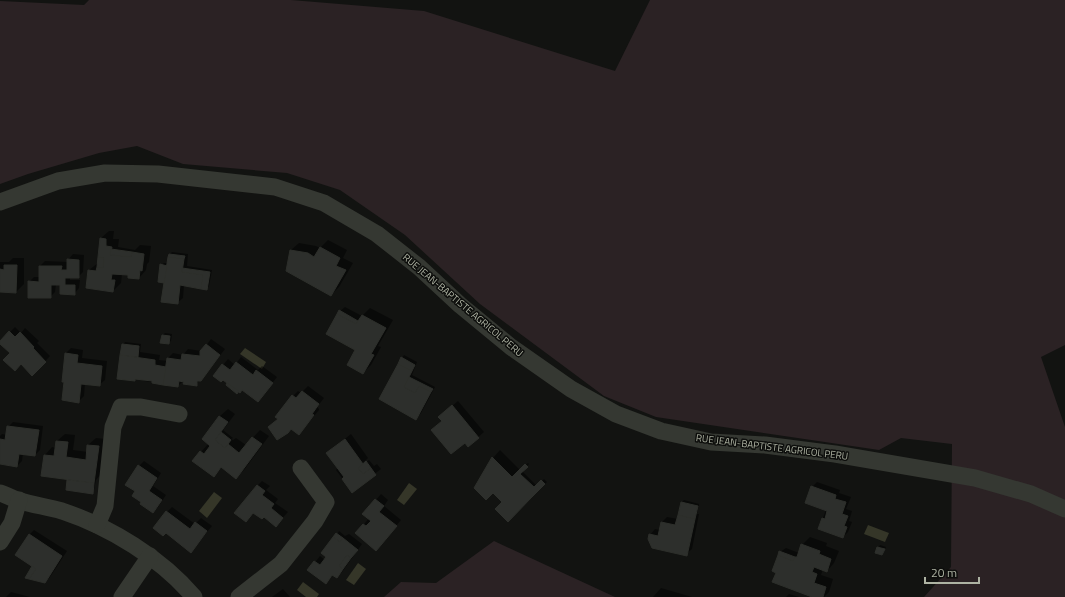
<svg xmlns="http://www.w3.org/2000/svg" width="1065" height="597" viewBox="0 0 1065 597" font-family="'Titillium Web',sans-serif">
	<rect width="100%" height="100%" fill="#121311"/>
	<g fill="#2b2224">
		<path d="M89 0H291L424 11 615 71 650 0H1065V345L1041 357 1065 427V597H924L951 567 952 444 901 438 879 450 656 417 604 396 480 304 405 235 340 190 287 173 183 164 137 146 99 153 28 174 0 184V1L84 5Z"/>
		<path d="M494 541 615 597H384L401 582 436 583Z"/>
	</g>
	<g fill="#353628">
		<path d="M245 348 266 362 262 369 240 354Z"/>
		<path d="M409 483 417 489 404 505 397 500Z"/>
		<path d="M214 492 222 498 207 518 199 511Z"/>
		<path d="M868 525 889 533 885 542 864 534Z"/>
		<path d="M358 563 366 569 354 585 346 580Z"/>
		<path d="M303 582 319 594 317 597H306L297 590Z"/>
	</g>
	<g fill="#0007">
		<path d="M109 231H114L113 239H119L118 247 135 250 140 245 151 246 149 262 147 264 146 270 139 278 130 275 122 274 121 283 113 291 89 270 98 263 101 238Z"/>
		<path d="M328 240 347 250 343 258 353 263 339 287 331 295 291 250 299 243 316 246 320 248Z"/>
		<path d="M172 252 188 254 187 266 212 270 209 286 207 289 184 285 183 298 177 303 165 282 161 265 164 263H168L170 254Z"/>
		<path d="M73 254 84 255 83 272 78 277H70V280H80L79 288 74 294 61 284H56L55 292 50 297 29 282 34 277H40V266L45 261 68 262V260Z"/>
		<path d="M13 258H24V284L16 292 0 291V262H9Z"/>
		<path d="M345 307 362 316 370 308 393 320 378 346 381 347 371 365 363 373 357 349 340 311Z"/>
		<path d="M15 327 21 333 25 328 39 341 37 343 50 356 37 370 11 353 0 342Z"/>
		<path d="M165 333 172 334 171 341 168 343 163 335Z"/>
		<path d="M211 339 225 349 205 375 196 384 183 381 178 386 144 381 145 379 137 378 134 380 118 378 123 345 125 342 141 344 140 352 160 355 159 360 168 361V358L173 353 183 355 188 349 202 351Z"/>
		<path d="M71 348 83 350 82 358 107 361 105 380 99 385 85 383 84 396 79 401 66 353Z"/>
		<path d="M404 355 417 362 412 375 435 387 421 413 416 418 402 358Z"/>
		<path d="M241 357 258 370 262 366 277 377 258 401 242 389 229 383 223 379 214 376 228 359 235 365Z"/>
		<path d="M308 386 324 398 317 407 319 409V410L299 434 279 419 293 396 298 391 301 393Z"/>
		<path d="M458 401 484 432 468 446 465 442 432 430 443 420 445 412Z"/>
		<path d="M228 409 235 414 223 430 233 438 231 439 233 440 236 438 246 445 260 430 269 436 244 470 236 477 222 467 213 476 201 452 209 443 203 439 220 416Z"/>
		<path d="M13 422 43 426 40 450 35 455 23 453 22 461 17 466 0 463V436L2 434 7 435 8 427Z"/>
		<path d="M65 434 75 435 73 450 88 452V445L96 438 106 439 101 474 96 480 94 490 92 492 67 489 70 479 42 475 45 455 52 447 56 448 57 441Z"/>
		<path d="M351 434 368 458 364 462 365 463 369 460 374 466 377 464 381 469 352 491 345 475 342 478 336 470 338 468 327 453Z"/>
		<path d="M500 450 520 470 528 463 529 464 522 471 537 486 544 479 547 482 508 520 493 458Z"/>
		<path d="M144 461 161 473 153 486 166 495 158 507 153 512 143 501 139 466Z"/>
		<path d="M262 481 270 486 266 490 278 499 275 503 288 512 276 525 264 516 254 512 246 521 257 486Z"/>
		<path d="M817 482 840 490 839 493 851 497 846 509 852 511 849 521 852 522 848 532 843 537 819 528 826 510 812 487Z"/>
		<path d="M381 494 388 500 384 506 401 520 381 544 357 533 369 518 364 514Z"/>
		<path d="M684 500 699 504 697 514H699L692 549 686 554 650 535 655 529 660 530 662 522 667 517 678 519 681 503Z"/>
		<path d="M172 507 195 524 201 518 212 526 191 551 167 512Z"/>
		<path d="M34 530 67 551 50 577 45 582 29 535Z"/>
		<path d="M339 531 345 536 349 534 362 544 342 572 337 577 333 574 325 583 309 570 320 556 325 560Z"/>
		<path d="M810 537 827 543 826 546 839 551 834 563 827 571 823 569 821 575 833 579 829 592 824 597H815L777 573 780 552 786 548 799 553 802 545Z"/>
		<path d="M880 545 886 547 882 554 876 552Z"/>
		<path d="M661 588 692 597H653Z"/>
		<path d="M283 589 290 597H272Z"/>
		<path d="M11 592 30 597H6Z"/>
		<path d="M789 594 799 597H786Z"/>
	</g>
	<g fill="#2d2f2c" stroke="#2d2f2b">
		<path d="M100 238 106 239V246L112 247 110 255 131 257 132 252 144 254 142 271 140 270 139 279 128 278V275L112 274 111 280H115L113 292 86 288 88 270 96 271 97 267 103 268 104 258 98 257Z"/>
		<path d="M320 247 340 258 336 266 346 270 331 296 286 271 290 250 308 253 314 257Z"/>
		<path d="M111 249 132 252 131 257 110 255Z"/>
		<path d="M169 254 185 256 184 259 168 257Z"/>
		<path d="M98 257 104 258 103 268 97 267Z"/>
		<path d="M168 257 184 259 182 272 203 275 201 289 180 285 178 304 161 302Z"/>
		<path d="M67 259 79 260V278H65V285H75V295L60 294V285H51V298H28V281L39 282V266H62L61 270H67Z"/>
		<path d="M160 264 167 266 164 283 158 282Z"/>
		<path d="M4 265H17L16 293 0 292V269L4 270Z"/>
		<path d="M182 268 210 272 207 290 201 289 203 275 182 272Z"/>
		<path d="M339 310 358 321 356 324 337 314Z"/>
		<path d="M337 314 356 324 362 315 386 328 371 354 374 355 363 374 347 365 355 350 326 334Z"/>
		<path d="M9 331 15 337 20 332 34 347 33 348 46 362 32 376 21 364 15 371 3 360 10 353 0 344V341Z"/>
		<path d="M162 335 170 336 169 344 160 343Z"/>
		<path d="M122 344 139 346 138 357 120 355Z"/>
		<path d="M206 344 220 355 201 381H197V386L183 384 184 382 179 381 178 387 163 385 167 358 181 360 182 354 200 356V351Z"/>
		<path d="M65 353 78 355 77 363 102 366 100 386 81 384 79 403 62 400 64 382H62Z"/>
		<path d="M120 355 155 360V365L166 367 163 385 152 383V381L135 379V381L117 379Z"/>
		<path d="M401 357 415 365 412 371 398 364Z"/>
		<path d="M236 362 253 375 256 370 273 383 258 402 242 390 240 393 223 380 221 382 213 376 222 364 230 370Z"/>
		<path d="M398 364 412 371 404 387 415 393 419 386 431 392 416 420 379 399Z"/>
		<path d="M409 377 433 389 431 392 419 386 415 393 404 387Z"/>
		<path d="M227 383 239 391 237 394 226 385Z"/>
		<path d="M302 391 319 404 312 414 314 415 299 435 291 429 288 433 277 440 268 427 278 419 275 417 292 395 296 398Z"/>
		<path d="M452 405 479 438 468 447 465 443 451 454 431 430 442 421 438 417Z"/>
		<path d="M219 416 228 422 215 440 225 448 228 444 239 453 252 437 262 444 236 479 221 467 214 477 192 461 200 451 204 454 210 446 202 439Z"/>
		<path d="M7 426 39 430 35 456 19 454 17 467 0 464V439L5 440Z"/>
		<path d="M221 432 231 440 225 448 215 440Z"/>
		<path d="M345 439 363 464 358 468 363 474 371 468 376 475 352 493 342 479 344 477 326 453Z"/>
		<path d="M56 441 68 442 66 457 86 460 87 445 99 446 94 483 41 476 44 455 54 456Z"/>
		<path d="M492 457 532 497 508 522 495 509 502 502 493 493 486 500 474 488Z"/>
		<path d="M366 461 371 468 363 474 358 468Z"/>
		<path d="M525 464 528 467 520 474 534 487 541 480 545 484 532 497 512 477Z"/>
		<path d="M138 465 157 478 149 491 162 500 153 513 140 504 141 502 132 496 135 491 125 485Z"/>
		<path d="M67 480 94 483 93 494 66 490Z"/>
		<path d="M257 485 265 491 262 495 274 504 271 508 283 518 276 527 264 517 262 519 253 513 246 522 234 513Z"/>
		<path d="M811 486 836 495 835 499 846 502 842 514 848 516 844 526 847 527 843 538 818 529 822 518 825 519 827 511 805 503Z"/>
		<path d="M375 499 384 506 379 512 397 526 376 551 355 533 363 524 366 526 371 521 362 514Z"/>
		<path d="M681 502 698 506 695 519 678 515Z"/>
		<path d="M166 511 190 529 195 522 207 531 191 553 166 533 163 536 153 528Z"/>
		<path d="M678 515 695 519 687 556 652 548 648 539 649 534 658 536 661 522 675 525Z"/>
		<path d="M336 533 343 538 340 542 333 537Z"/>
		<path d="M29 534 62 556 45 583 29 579 36 569 15 555Z"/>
		<path d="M333 537 340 542 343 538 358 550 351 558 347 555 339 566 343 569 337 578 332 575 326 584 307 570 314 561 320 565 326 557 321 553Z"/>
		<path d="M801 544 820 551 819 554 831 559 827 572 814 567 812 572 817 574 814 583 826 587 823 597H812L772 582 776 573 772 571 778 555 793 561 795 557H797Z"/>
		<path d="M877 547 885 549 882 555 875 553Z"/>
		<path d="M779 551 795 557 793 561 778 555Z"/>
		<path d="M347 555 351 558 343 569 339 566Z"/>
		<path d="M32 566 36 569 29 579 25 578Z"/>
	</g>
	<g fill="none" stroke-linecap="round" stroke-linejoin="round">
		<g stroke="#353832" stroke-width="17">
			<path d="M0 202 58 181 105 173 158 174 275 187 324 203 377 234 419 267 460 305 511 347 571 389 616 414 661 431 711 442 765 445 835 454 975 478 1031 494 1065 509"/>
			<path d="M0 493C7 495 13 499 20 501 34 505 48 507 62 511 110 527 161 558 194 597"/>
			<path d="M97 525 105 506 113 427 121 407H141L179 414"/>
			<path d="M0 542 12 523 19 500"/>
			<path d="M122 597 150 556"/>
			<path d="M239 597 281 564 315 521 326 502 301 468"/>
		</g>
	</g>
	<g text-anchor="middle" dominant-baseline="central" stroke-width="3" stroke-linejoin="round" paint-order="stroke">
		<g font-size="10" fill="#aeb3a3" stroke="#0d0e0c">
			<text transform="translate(463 305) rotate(40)">RUE JEAN-BAPTISTE AGRICOL PERU</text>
			<text transform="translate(772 447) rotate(7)">RUE JEAN-BAPTISTE AGRICOL PERU</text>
		</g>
	</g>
	<path d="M925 577v6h54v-6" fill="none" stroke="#aeb3a3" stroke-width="2"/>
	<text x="931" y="577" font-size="12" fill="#aeb3a3" stroke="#0d0e0c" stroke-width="3" paint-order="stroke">20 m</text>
</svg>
